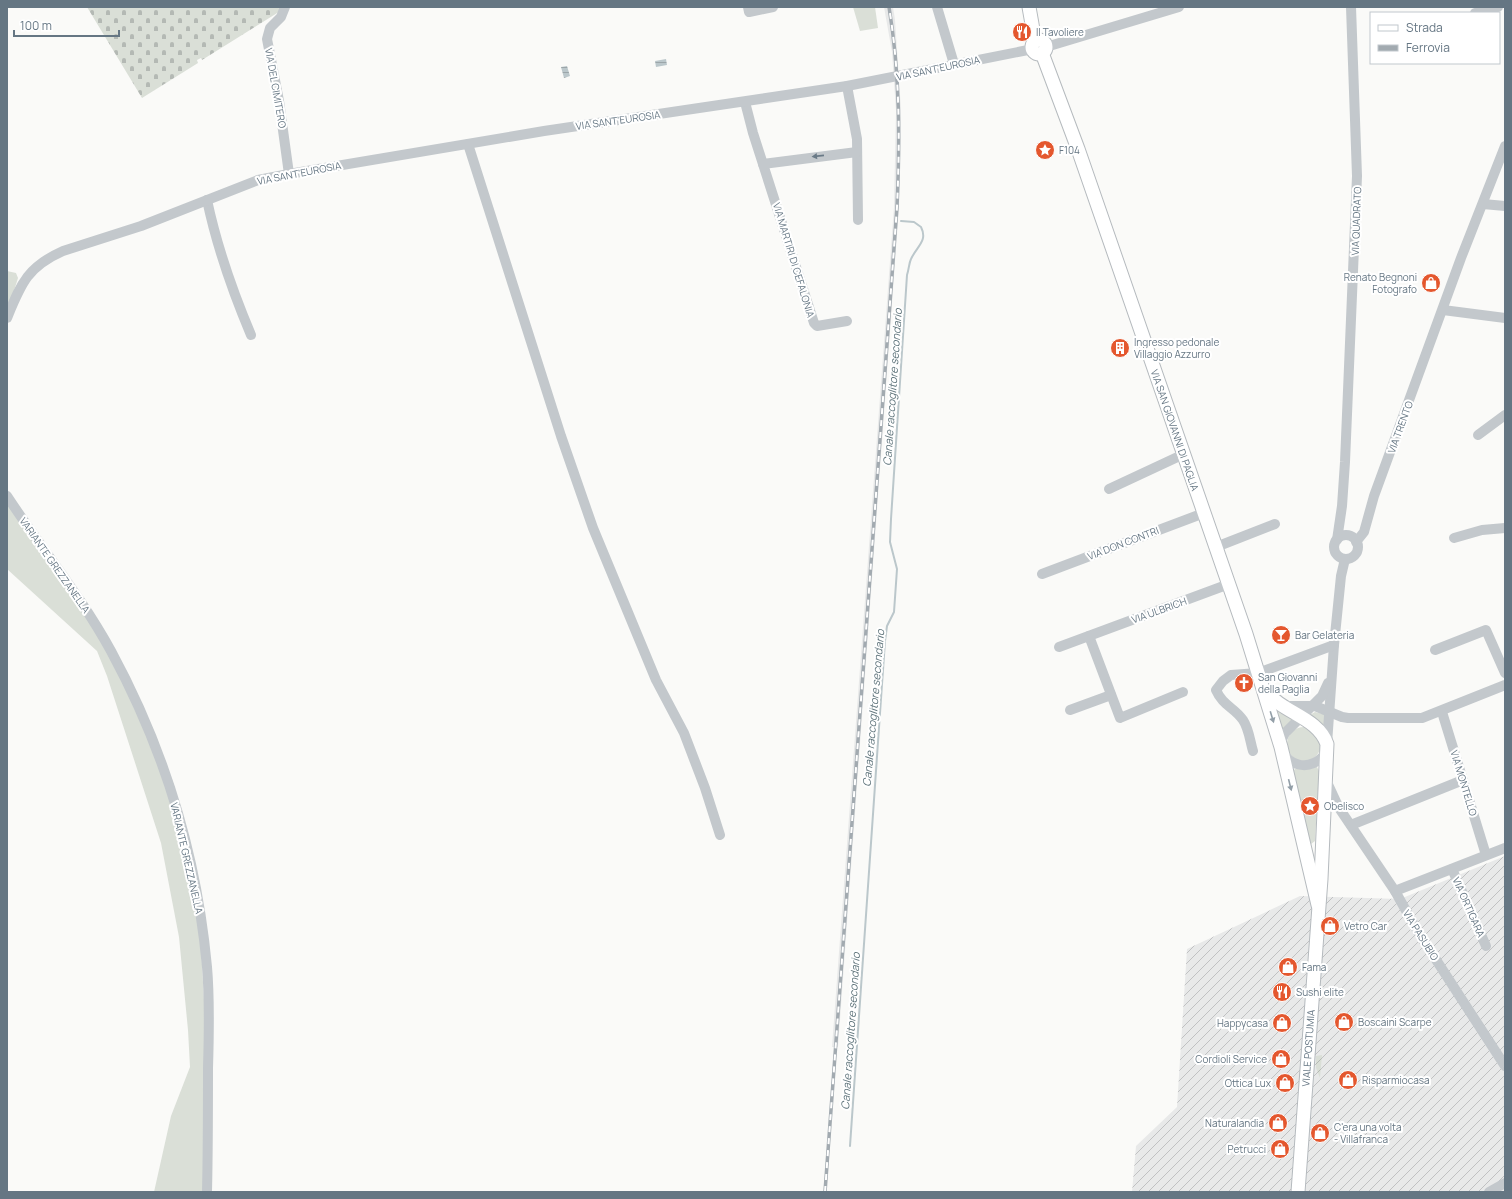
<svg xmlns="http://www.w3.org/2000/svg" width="1512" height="1199" viewBox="0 0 1512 1199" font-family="Manrope,sans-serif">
	<defs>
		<pattern id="industrial-furrows" width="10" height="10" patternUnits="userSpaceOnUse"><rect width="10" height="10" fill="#e8e9e9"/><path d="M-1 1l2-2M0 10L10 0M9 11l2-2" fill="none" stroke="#c0c1c2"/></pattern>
		<pattern id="cemetery-stones" width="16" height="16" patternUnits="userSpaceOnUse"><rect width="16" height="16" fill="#dadfd7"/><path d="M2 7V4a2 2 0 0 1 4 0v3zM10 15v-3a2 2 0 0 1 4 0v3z" fill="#b4b9b4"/></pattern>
		<pattern id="garden-furrows" width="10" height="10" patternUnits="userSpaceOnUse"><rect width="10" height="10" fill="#dadfd7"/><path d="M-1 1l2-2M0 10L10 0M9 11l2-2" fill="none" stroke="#b4b9b4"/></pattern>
		<pattern id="water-rules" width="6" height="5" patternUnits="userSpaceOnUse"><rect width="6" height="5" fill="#bbc7cb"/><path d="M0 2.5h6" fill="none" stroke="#9ca6aa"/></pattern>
	</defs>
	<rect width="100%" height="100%" fill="#fafaf8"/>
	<path fill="#e8e9e9" d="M884 7H893L895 20 901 110 899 207 838 1047H832L894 207 896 111 892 52Z"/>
	<path fill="url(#industrial-furrows)" d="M1505 856V1192H1132L1136 1146 1177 1107 1187 949 1300 896 1400 899Z"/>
	<g fill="#dadfd7">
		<path d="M853 7H875L878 28 860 31Z"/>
		<path d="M7 271 16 273 18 278 7 313Z"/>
		<path d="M7 500 105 644 158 759 182 843 185 866 200 930 205 1017 203 1192H154L171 1116 190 1067 188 1030 179 937 161 843 107 676 97 651 7 569Z"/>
		<path d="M1278 710 1294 720 1282 731 1277 712Z"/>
		<path d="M1315 712 1327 715 1326 734 1306 717Z"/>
		<circle cx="1304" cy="744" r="17"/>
		<path d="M1314 767H1317L1319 771 1315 841 1311 844 1292 772 1295 769Z"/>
	</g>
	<path fill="url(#cemetery-stones)" d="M87 7H281L282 10 202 60 201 58 197 60 198 63 142 98Z"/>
	<path fill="url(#garden-furrows)" d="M1322 1055 1320 1078 1316 1068V1056Z"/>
	<g fill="url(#water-rules)">
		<path d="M666 59 667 65 656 67 655 61Z"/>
		<path d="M567 66 570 76 564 78 561 67Z"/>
	</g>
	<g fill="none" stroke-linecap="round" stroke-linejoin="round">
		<path stroke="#bbc7cb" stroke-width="2" d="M850 1146 885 641 887 626 894 612 897 569 890 542 891 519 907 275C909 269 909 263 911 259 917 246 928 241 921 227L914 222 901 221"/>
		<g stroke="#b5babe" stroke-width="15">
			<g id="major">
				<path d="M1029 7 1035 41"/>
				<circle cx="1039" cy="47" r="7"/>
				<path d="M1042 53 1078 149 1246 634 1281 747 1318 905"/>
				<path d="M1266 691C1282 713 1318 717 1327 744L1321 879 1298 1192"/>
			</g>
		</g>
		<g stroke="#c3c8cc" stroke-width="10">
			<path d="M285 7 281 17 270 28 267 39 279 101 289 174"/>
			<path d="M748 7 749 12 773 7"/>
			<path d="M937 7 954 64"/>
			<path d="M1475 13 1498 7"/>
			<path d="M1046 47 1179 7"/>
			<path d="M847 86 857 139 858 220"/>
			<path d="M745 102 753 133 814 323 817 326 847 321"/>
			<path d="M468 144 561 436 593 528 656 680 684 733 705 788 720 835"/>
			<path d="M763 164 857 152"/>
			<path d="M207 200C217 247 232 290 251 335"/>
			<path d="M1483 204 1505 206"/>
			<path d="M1443 310 1505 318"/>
			<path d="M7 318C21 284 27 267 63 251L141 226 258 180 289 174 544 131 847 86 1033 49"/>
			<path d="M1478 435 1505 415"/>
			<path d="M1109 489 1184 454"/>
			<path d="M7 496C41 548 81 596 111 651 164 749 197 857 207 967 210 1001 209 1035 208 1068 208 1110 208 1151 207 1192"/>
			<circle cx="1346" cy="547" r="12"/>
			<path d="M1454 538 1482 530 1505 528"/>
			<path d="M1337 540 1342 506 1345 462 1357 176 1351 7"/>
			<path d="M1356 542 1364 532 1374 496 1461 258 1505 146"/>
			<path d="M1216 547 1275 524"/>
			<path d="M1042 574 1204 513"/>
			<path d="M1089 636 1120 718 1183 692"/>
			<path d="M1059 647 1229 584"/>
			<path d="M1435 650 1486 630 1505 673"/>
			<path d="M1282 706H1315L1342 717 1348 718H1422L1505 685"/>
			<path d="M1070 710 1111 695"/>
			<path d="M1442 712 1486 855"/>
			<path d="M1327 744 1334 645 1341 576 1345 559"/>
			<path d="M1253 751C1250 741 1249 729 1243 720 1234 707 1223 706 1216 690L1223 681 1231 675 1258 673 1334 645"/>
			<path d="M1326 752C1313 774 1281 767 1281 741L1285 733 1322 696 1328 683"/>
			<path d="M1326 780 1339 808 1395 891 1418 932 1505 1066"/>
			<path d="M1351 825 1463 780"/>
			<path d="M1452 869 1486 946"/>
			<path d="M1395 891 1505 848"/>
			<path d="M1489 1192 1505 1183"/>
		</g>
		<use href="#major" stroke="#fff" stroke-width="13"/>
		<g stroke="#a2aab0" stroke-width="3.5">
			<path id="rail" d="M825 1192 897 207C900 140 900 73 889 7"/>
		</g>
		<use href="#rail" stroke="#fff" stroke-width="2" stroke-dasharray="6" stroke-linecap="butt"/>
	</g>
	<defs><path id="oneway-solid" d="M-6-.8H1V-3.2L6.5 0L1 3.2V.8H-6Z"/></defs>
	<use fill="#6a7a87" href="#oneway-solid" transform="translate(818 156) rotate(174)"/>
	<g fill="#939fa8">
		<use href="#oneway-solid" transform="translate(1272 717) rotate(73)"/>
		<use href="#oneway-solid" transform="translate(1290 785) rotate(76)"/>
	</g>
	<defs>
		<g id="restaurant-disc" transform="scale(1)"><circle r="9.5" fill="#e4572e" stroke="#fff"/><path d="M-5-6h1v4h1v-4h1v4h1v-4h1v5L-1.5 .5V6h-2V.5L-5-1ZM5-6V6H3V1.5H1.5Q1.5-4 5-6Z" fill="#fff"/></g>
		<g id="sight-disc" transform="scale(1)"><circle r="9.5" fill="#e4572e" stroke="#fff"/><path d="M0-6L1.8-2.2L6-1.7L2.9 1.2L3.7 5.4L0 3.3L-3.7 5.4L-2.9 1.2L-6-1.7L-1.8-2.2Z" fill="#fff"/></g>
		<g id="shop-disc" transform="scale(1)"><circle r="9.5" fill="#e4572e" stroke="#fff"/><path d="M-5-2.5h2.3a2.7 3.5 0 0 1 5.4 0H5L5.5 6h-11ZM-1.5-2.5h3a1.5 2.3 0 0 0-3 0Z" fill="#fff"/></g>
		<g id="building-disc" transform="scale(1)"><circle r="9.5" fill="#e4572e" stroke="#fff"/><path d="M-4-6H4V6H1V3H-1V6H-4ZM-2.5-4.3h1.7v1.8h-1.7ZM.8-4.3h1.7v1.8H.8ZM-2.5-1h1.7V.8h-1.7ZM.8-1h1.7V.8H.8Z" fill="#fff"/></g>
		<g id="bar-disc" transform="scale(1)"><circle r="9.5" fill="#e4572e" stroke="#fff"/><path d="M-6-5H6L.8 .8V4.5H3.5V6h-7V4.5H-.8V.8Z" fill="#fff"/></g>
		<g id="church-disc" transform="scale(1)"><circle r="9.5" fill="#e4572e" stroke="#fff"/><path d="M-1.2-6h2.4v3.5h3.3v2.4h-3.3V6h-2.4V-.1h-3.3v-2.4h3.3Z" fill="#fff"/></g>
	</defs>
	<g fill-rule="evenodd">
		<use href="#restaurant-disc" x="1022" y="32"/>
		<use href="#sight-disc" x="1045" y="150"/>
		<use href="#shop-disc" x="1431" y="283"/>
		<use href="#building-disc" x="1120" y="348"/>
		<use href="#bar-disc" x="1281" y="635"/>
		<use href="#church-disc" x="1244" y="683"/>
		<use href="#sight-disc" x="1310" y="806"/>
		<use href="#shop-disc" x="1330" y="926"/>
		<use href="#shop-disc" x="1288" y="967"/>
		<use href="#restaurant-disc" x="1282" y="992"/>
		<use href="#shop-disc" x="1344" y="1022"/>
		<use href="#shop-disc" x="1282" y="1023"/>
		<use href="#shop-disc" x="1281" y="1059"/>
		<use href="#shop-disc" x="1348" y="1080"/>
		<use href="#shop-disc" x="1285" y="1083"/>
		<use href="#shop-disc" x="1278" y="1123"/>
		<use href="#shop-disc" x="1320" y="1133"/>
		<use href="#shop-disc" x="1280" y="1149"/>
	</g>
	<g text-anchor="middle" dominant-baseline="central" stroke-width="4" stroke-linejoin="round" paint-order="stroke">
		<g font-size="10" fill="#657683" stroke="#fff" text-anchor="start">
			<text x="1036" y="32">Il Tavoliere</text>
			<text x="1059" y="150">F104</text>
			<text x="1417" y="277" text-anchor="end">Renato Begnoni<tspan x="1417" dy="12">Fotografo</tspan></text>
			<text x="1134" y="342">Ingresso pedonale<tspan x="1134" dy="12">Villaggio Azzurro</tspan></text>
			<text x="1295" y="635">Bar Gelateria</text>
			<text x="1258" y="677">San Giovanni<tspan x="1258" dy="12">della Paglia</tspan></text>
			<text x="1324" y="806">Obelisco</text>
			<text x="1344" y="926">Vetro Car</text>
			<text x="1302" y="967">Fama</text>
			<text x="1296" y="992">Sushi elite</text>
			<text x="1358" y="1022">Boscaini Scarpe</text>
			<text x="1268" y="1023" text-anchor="end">Happycasa</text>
			<text x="1267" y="1059" text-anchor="end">Cordioli Service</text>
			<text x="1362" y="1080">Risparmiocasa</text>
			<text x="1271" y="1083" text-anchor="end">Ottica Lux</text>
			<text x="1264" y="1123" text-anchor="end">Naturalandia</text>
			<text x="1334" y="1127">C'era una volta<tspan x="1334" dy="12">- Villafranca</tspan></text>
			<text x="1266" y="1149" text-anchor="end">Petrucci</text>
		</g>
		<g font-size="10" fill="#657683" stroke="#fff">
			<text transform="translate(938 68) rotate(-12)">VIA SANT'EUROSIA</text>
			<text transform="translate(276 88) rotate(80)">VIA DEL CIMITERO</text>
			<text transform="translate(618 120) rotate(-8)">VIA SANT'EUROSIA</text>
			<text transform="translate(299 173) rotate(-11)">VIA SANT'EUROSIA</text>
			<text transform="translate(1356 221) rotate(-88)">VIA QUADRATO</text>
			<text transform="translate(794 260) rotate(73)">VIA MARTIRI DI CEFALONIA</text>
			<text transform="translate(1400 427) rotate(-70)">VIA TRENTO</text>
			<text transform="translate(1175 430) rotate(71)">VIA SAN GIOVANNI DI PAGLIA</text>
			<text transform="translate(1123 543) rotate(-21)">VIA DON CONTRI</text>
			<text transform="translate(55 565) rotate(55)">VARIANTE GREZZANELLA</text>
			<text transform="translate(1159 610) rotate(-20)">VIA ULBRICH</text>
			<text transform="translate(1464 783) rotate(73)">VIA MONTELLO</text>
			<text transform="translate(187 858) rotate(77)">VARIANTE GREZZANELLA</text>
			<text transform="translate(1469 907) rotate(66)">VIA ORTIGARA</text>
			<text transform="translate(1421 935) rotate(58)">VIA PASUBIO</text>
			<text transform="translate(1308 1048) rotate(-86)">VIALE POSTUMIA</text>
		</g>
		<g font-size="11" font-style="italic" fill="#60757c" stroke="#fff">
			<text transform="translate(892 387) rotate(-86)">Canale raccoglitore secondario</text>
			<text transform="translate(873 708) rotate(-85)">Canale raccoglitore secondario</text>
			<text transform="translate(850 1031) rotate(-86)">Canale raccoglitore secondario</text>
		</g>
	</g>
	<rect width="1512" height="1199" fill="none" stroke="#657683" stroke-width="16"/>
	<rect x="1370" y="12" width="130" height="52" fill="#ffffff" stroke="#c1c8cd"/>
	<rect x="1378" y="25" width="20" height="6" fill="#ffffff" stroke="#c1c8cd"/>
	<text x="1406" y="32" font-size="12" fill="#657683">Strada</text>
	<rect x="1378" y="45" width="20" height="6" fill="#a2aab0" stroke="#c1c8cd"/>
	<text x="1406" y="52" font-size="12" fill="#657683">Ferrovia</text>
	<path d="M14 30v6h105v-6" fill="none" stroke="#657683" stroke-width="2"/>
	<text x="20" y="30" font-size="12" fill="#657683" stroke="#ffffff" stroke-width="3" paint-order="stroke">100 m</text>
</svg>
